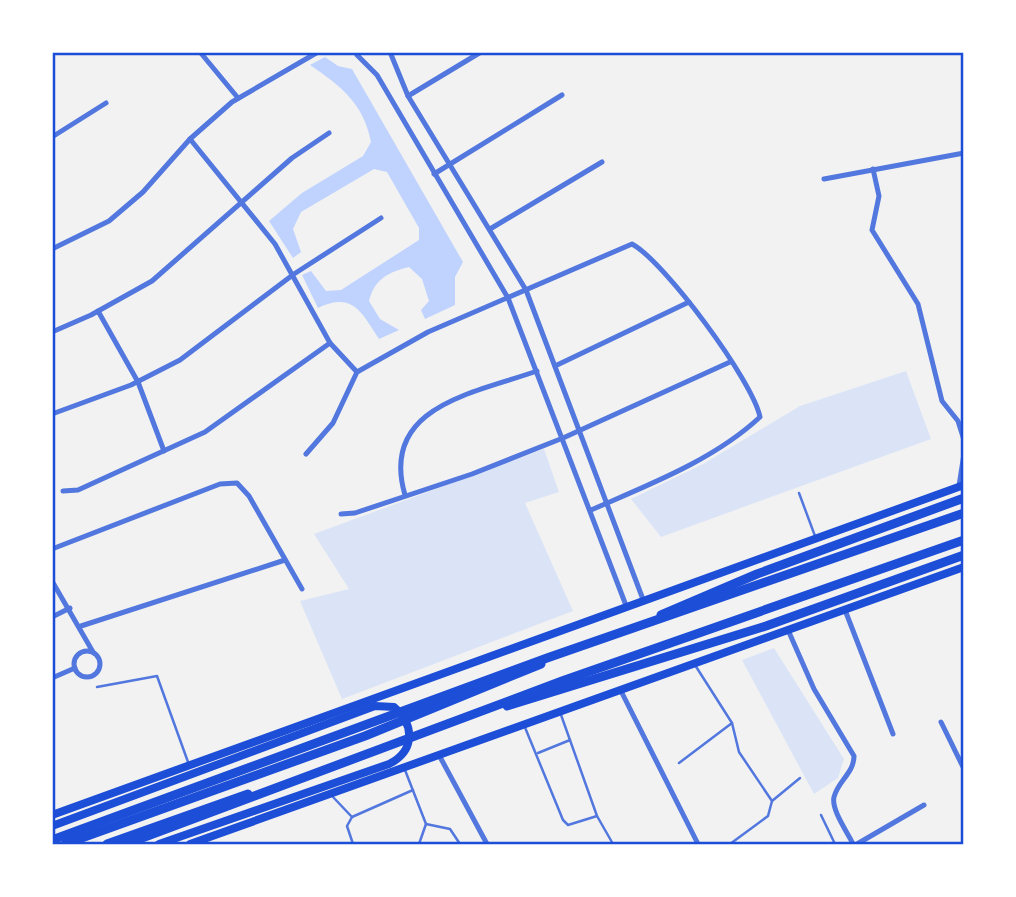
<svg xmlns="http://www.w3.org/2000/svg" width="1016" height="897" viewBox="0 0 1016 897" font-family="Spectral,serif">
	<rect width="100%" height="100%" fill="#f2f2f2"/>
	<g fill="#dbe4f7">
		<path d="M906 371 931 439 661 537 631 499 703 464 800 406Z"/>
		<path d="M544 449 559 492 525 503 573 611 342 699 300 601 349 589 314 534Z"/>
		<path d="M774 648 844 759 838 778 814 794 742 660Z"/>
	</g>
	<path fill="#bfd3fe" d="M325 57 338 66 352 69 463 262 455 277V305L425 319 421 310 429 301 422 279 409 267C388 272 374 280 369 301L380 319 399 330 379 339C362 313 353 291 318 308L302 275 311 271 326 291 341 290 419 240V228L387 172 374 169 301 212 293 229 301 252 293 258 269 221 302 193 363 156 371 142C364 104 341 86 310 65Z"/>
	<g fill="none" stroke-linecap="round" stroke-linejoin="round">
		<g stroke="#5277de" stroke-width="2.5">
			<path d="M799 493 815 536"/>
			<path d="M695 665 732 723 739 752 772 801 768 816 730 844"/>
			<path d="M97 687 157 676 188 762"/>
			<path d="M560 712 597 816 613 844"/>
			<path d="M524 725 563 820 568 825 597 816"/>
			<path d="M538 753 570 740"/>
			<path d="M679 763 732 723"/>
			<path d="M405 770 426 824 419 844"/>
			<path d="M333 797 352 817"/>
			<path d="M772 801 800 778"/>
			<path d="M821 815 835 844"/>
			<path d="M426 824 450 829 460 844"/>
			<path d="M353 844 347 826 352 817 413 790"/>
		</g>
		<g stroke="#5277de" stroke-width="5">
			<path d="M200 52 238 98"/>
			<path d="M348 52H370"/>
			<path d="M390 52 408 96 526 290 644 602"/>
			<path d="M357 55 377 75 508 298 627 608"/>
			<path d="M408 96 481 52"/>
			<path d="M52 137 106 103"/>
			<path d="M190 139 275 244 330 343 357 372"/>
			<path d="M873 169 879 196 872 230 918 304 942 401 958 421 964 440"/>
			<path d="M434 174 562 95"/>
			<path d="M824 179 964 153"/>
			<path d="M490 229 602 162"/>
			<path d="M52 249 109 221 143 192 190 139 232 102 318 52"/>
			<path d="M98 311 138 382 164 451"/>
			<path d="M52 332 91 315 152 281 292 158 329 133"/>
			<path d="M555 366 689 302"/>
			<path d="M52 414 131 385 180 360 294 274 381 218"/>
			<path d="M306 454 333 423 357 372 428 332 632 244C664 261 753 381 760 417 714 460 648 485 591 510"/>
			<path d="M959 486 964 454"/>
			<path d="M63 491 78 490 205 432 330 343"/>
			<path d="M405 495C379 406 475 393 537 371"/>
			<path d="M341 514 355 513 472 474 563 438 730 362"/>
			<path d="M52 549 220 484 237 483 249 496 302 589"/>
			<path d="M52 581 93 652"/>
			<path d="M845 610 893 734"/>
			<path d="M52 617 70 608"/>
			<path d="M81 626 285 560"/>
			<path d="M788 630 814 689 854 756C854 773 838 781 834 797 831 810 848 833 853 844"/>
			<circle cx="87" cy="664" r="13"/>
			<path d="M52 678 75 668"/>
			<path d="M621 691 698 844"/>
			<path d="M941 722 964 769"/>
			<path d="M439 755 487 844"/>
			<path d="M857 844 924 805"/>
		</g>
		<g stroke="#1d4ed8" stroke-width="8">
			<path d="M52 815 964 485"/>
			<path d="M52 826 375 706 394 707C415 725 415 751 389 764L159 844"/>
			<path d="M190 844 964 567"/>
		</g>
		<g stroke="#1d4ed8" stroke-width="9">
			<path d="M661 615 757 574 964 498"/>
			<path d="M507 706 766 626 964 555"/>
			<path d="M65 844 365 736 541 664"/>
			<path d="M107 844 248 794"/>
		</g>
		<g stroke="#1d4ed8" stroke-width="9">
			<path d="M52 840 547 658 964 513"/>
			<path d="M126 844 562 681 964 540"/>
		</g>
	</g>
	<rect width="1016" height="897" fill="none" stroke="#ffffff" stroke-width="108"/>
	<rect x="54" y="54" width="908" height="789" fill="none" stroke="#1d4ed8" stroke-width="2.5"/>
</svg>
